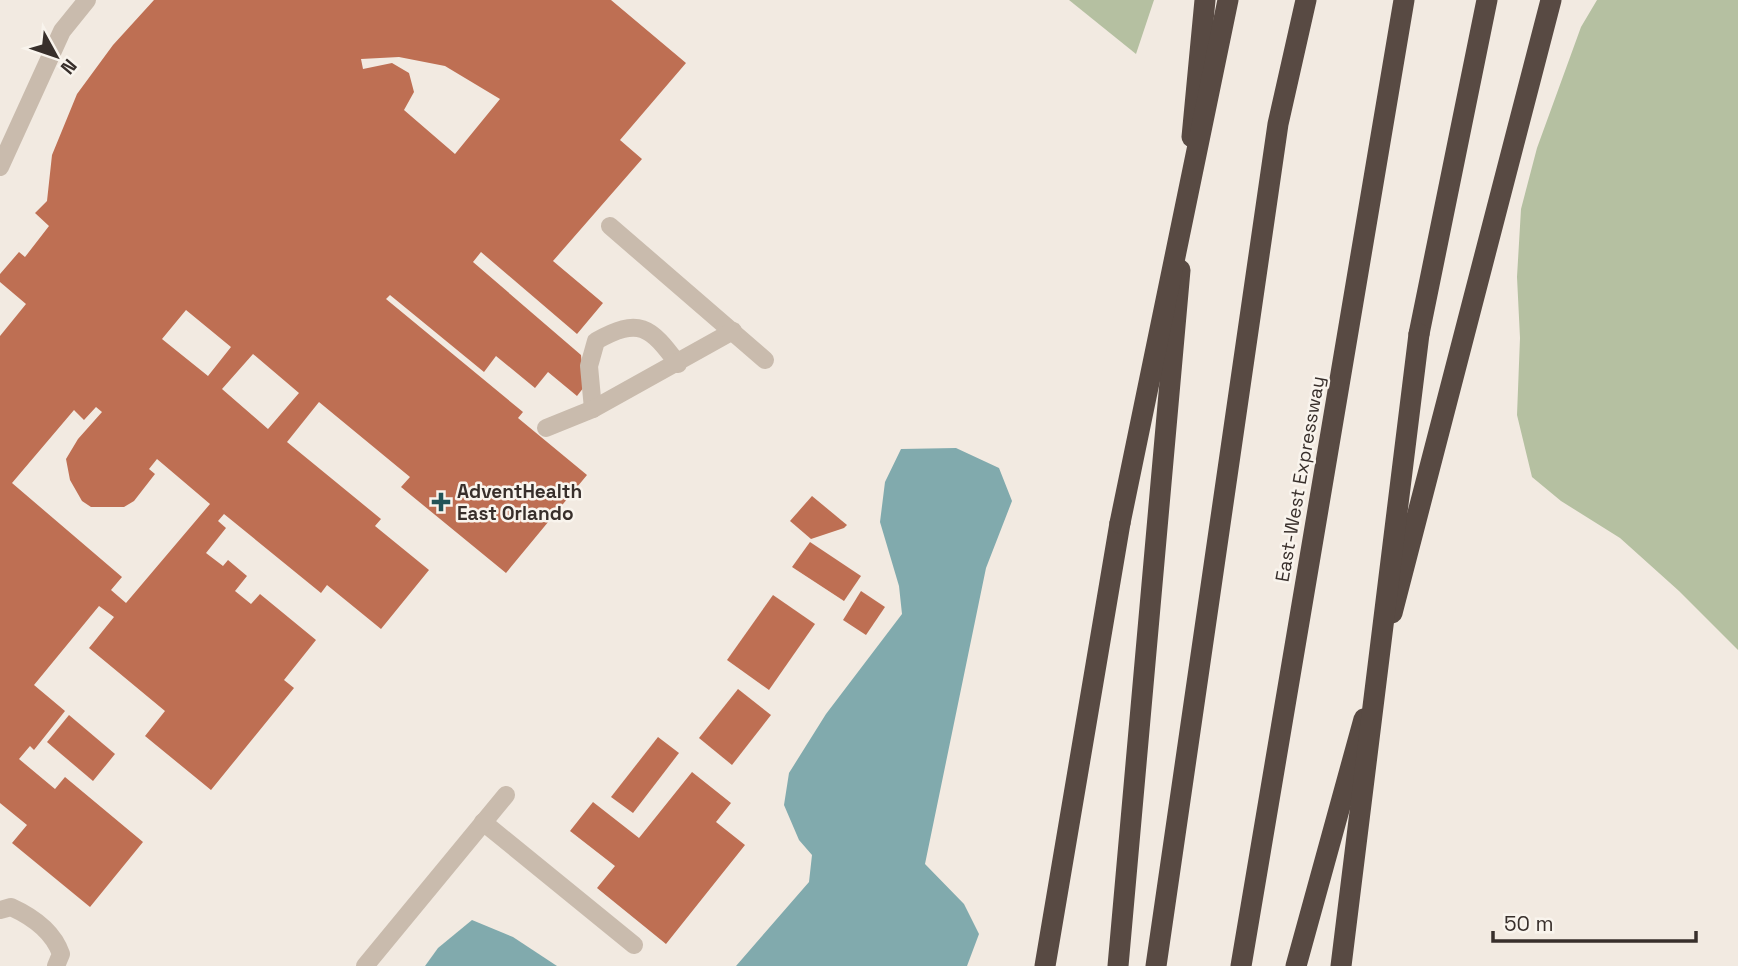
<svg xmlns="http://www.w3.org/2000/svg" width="1738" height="966" viewBox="0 0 1738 966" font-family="'Space Grotesk',sans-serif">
	<rect width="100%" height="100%" fill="#f2eae1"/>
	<g fill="#b5c0a1">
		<path d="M1069 0H1154L1136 54Z"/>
		<path d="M1597 0H1738V650L1679 591 1620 538 1561 501 1532 477 1517 415 1520 338 1517 277 1521 209 1537 148 1581 27Z"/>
	</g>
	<g fill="#81aaad">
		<path d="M956 448 999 468 1012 501 986 568 925 864 964 904 979 934 967 966H736L809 882 812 855 799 840 784 805 789 773 826 714 902 614 899 586 880 522 885 482 901 449Z"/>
		<path d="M472 920 513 937 557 966H425L438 948Z"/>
	</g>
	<g fill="#be6f53" fill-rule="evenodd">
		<path d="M154 0H611L686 63 620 140 642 159 553 261 603 303 577 334 481 252 473 262 581 355 584 387 577 396 548 372 535 388 496 356 484 372 390 295 386 299 523 412 518 418 587 475 506 573 401 487 410 477 319 402 287 442 381 519 375 526 429 570 381 629 327 585 321 593 224 514 218 521 226 528 206 553 223 566 228 560 247 576 235 591 251 604 260 594 316 640 284 680 294 688 211 790 145 736 165 711 89 648 114 617 99 606 34 685 65 711 34 750 30 746 19 759 55 789 65 777 143 842 90 907 12 843 27 825 0 803V336L26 304 0 282V274L19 252 25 257 49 226 35 213 47 201 52 155 77 94 113 45ZM399 57 445 66 500 99 455 154 404 110 414 92 409 73 392 63 363 69 361 59ZM186 310 231 347 208 376 162 339ZM253 354 299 393 268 429 222 389ZM96 407 102 412 78 439 66 459 70 480 82 501 91 507H124L134 501 155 474 149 469 157 459 210 504 126 603 111 590 122 577 12 483 74 410 84 420Z"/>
		<path d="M812 496 847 525 844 528 811 539 790 521Z"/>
		<path d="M810 542 861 576 844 601 792 567Z"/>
		<path d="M861 591 885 607 866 635 843 620Z"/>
		<path d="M773 595 815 624 769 690 727 660Z"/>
		<path d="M738 689 771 715 732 765 699 738Z"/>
		<path d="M69 715 115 754 93 781 47 742Z"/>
		<path d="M658 737 679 753 633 813 611 797Z"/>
		<path d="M692 772 731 803 716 822 745 845 666 944 597 888 615 866 570 831 593 802 639 838Z"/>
	</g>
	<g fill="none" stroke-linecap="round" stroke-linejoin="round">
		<g stroke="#c9bbad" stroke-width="18">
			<path d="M0 167 62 31 87 0"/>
			<path d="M610 226 765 360"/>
			<path d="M593 409 589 366 596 341C639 317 650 326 678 364"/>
			<path d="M546 428 593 409 733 331"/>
			<path d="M483 822 634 945"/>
			<path d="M0 910 11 907C33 917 53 931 61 954L56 966"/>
			<path d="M365 966 506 795"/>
		</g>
		<g stroke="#584a43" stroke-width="21">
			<path d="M1192 137 1205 0"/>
			<path d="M1419 334 1487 0"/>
			<path d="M1392 613 1551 0"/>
			<path d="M1045 966 1120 523"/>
			<path d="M1118 966 1180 270"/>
			<path d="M1156 966 1278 124 1306 0"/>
			<path d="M1241 966 1404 0"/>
			<path d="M1296 966 1364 719"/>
		</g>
		<g stroke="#584a43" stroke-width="21">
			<path d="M1120 523 1228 0"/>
			<path d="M1341 966 1419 334"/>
		</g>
	</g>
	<path fill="#235357" stroke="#f9f4ed" stroke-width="2.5" d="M437.5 491.5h7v7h7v7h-7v7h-7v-7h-7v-7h7z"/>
	<g text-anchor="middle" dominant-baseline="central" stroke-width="5" stroke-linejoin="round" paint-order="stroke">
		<g font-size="19" fill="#382f2b" stroke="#f9f4ed">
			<text transform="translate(1300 479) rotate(-80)">East-West Expressway</text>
		</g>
		<g font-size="19" font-weight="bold" fill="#382f2b" stroke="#f9f4ed" text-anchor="start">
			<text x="457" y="491">AdventHealth<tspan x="457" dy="22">East Orlando</tspan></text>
		</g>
	</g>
	<g transform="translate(56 56) rotate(130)" stroke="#f9f4ed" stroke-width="5" paint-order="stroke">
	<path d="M0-5L12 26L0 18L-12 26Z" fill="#382f2b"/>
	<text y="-10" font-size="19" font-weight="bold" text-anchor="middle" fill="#382f2b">N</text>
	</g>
	<path d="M1493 931v10h203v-10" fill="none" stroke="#382f2b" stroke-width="3.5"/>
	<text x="1504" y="931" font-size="21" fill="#382f2b" stroke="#f9f4ed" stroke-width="5" paint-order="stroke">50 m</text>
</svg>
